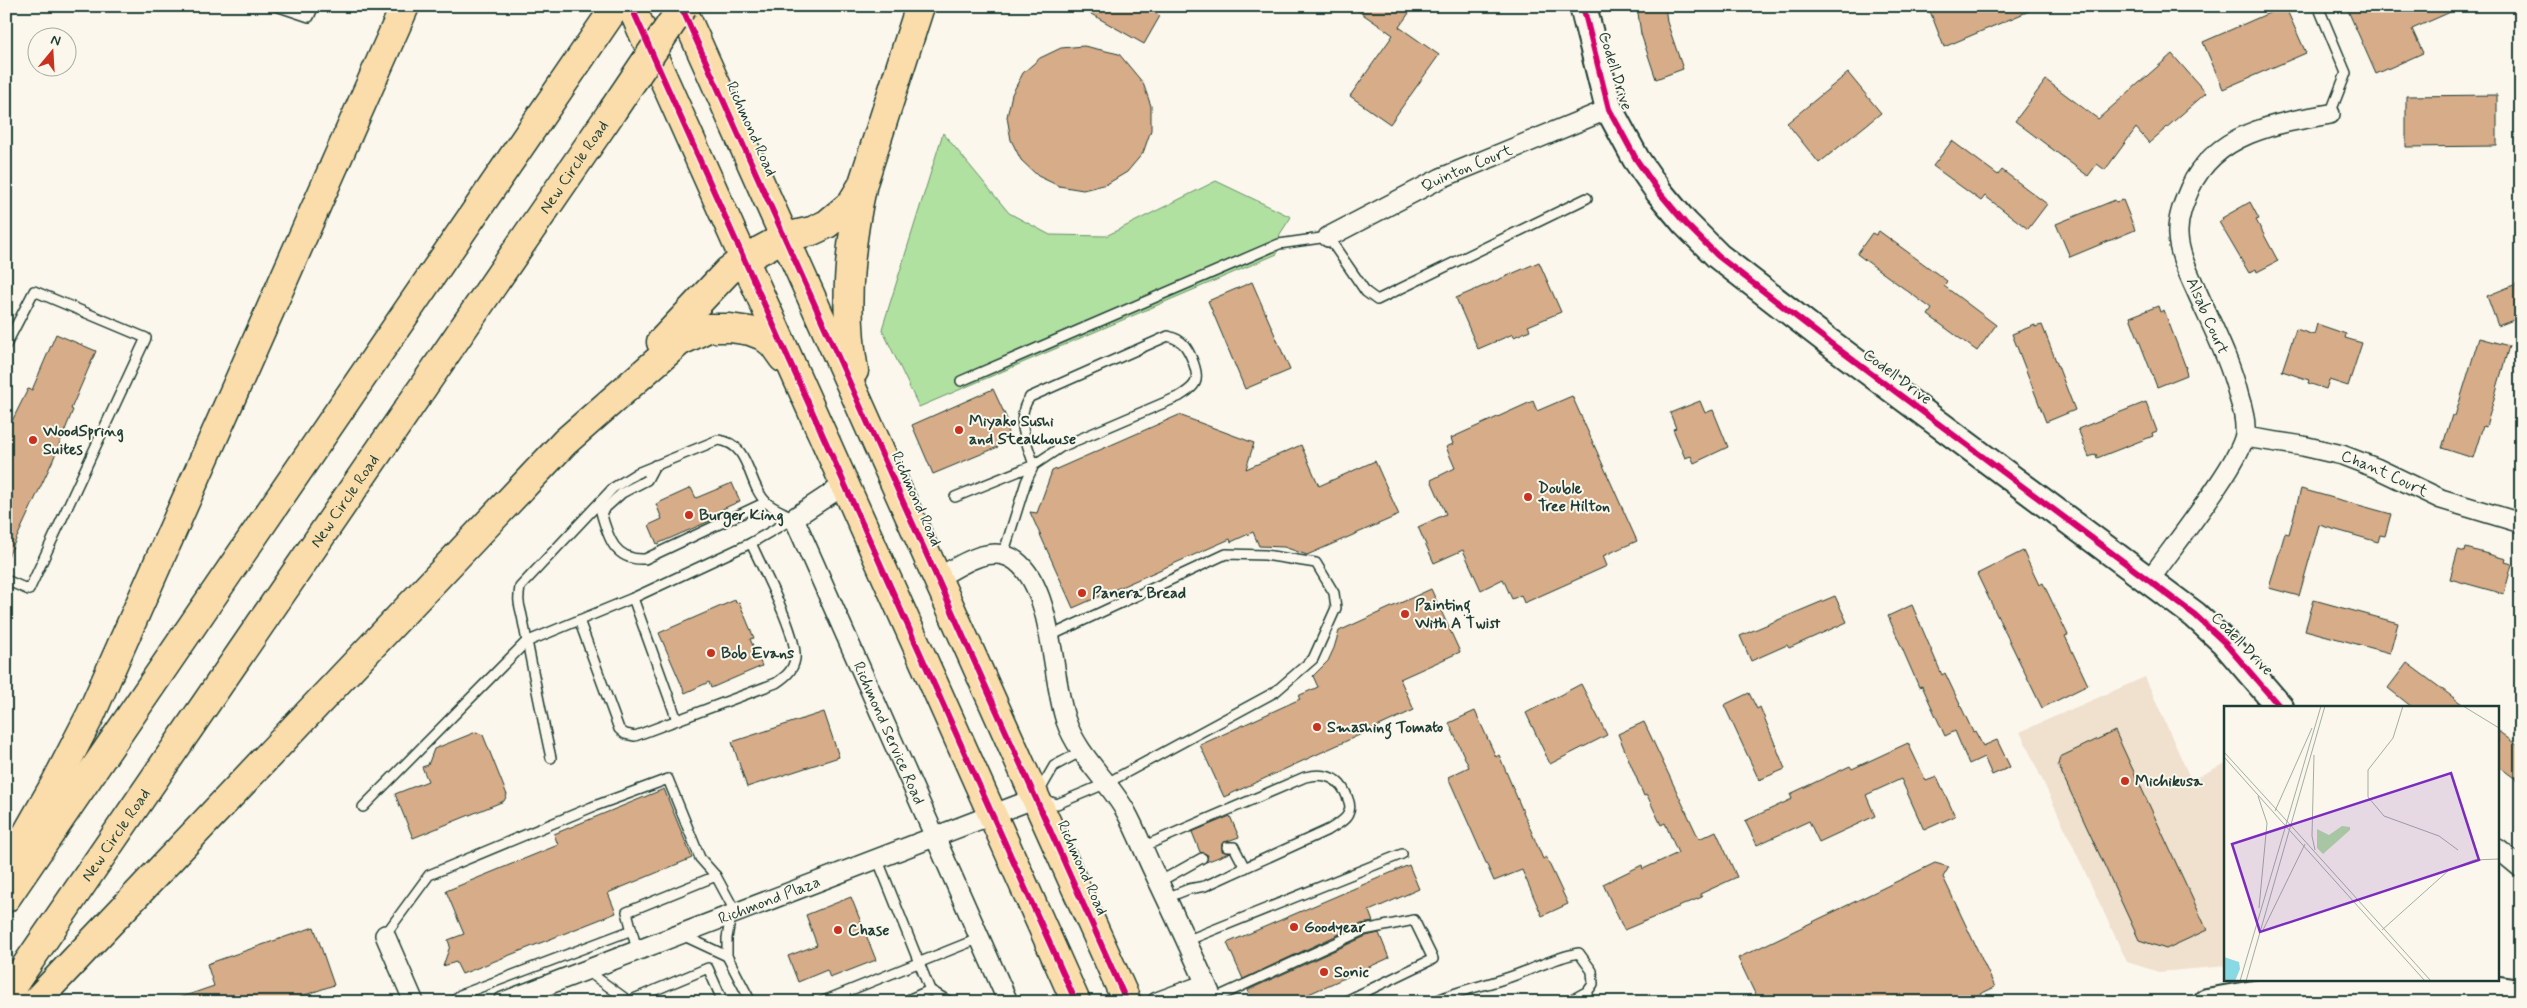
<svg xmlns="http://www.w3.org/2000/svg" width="2527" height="1008" viewBox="0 0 2527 1008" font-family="Mynerve,sans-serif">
	<rect width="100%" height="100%" fill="#fbf7ec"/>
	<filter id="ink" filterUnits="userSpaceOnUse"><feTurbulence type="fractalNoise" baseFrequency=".02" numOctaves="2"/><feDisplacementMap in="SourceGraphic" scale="10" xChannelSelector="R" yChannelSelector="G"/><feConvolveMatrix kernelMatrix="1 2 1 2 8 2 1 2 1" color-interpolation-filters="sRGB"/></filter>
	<g filter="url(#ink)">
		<path fill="#f0e0ce" d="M2145 677 2191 780 2226 763V966L2159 972 2127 962 2020 732Z"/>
		<path fill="#b1e1a0" stroke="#688f6a" d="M943 133 1009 213 1050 235 1106 236 1216 181 1291 217 1280 234 1277 254 919 407 882 329Z"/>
		<g fill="#d7ac88" stroke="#1f3d34">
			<path d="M1077 6H1142L1160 16 1144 44Z"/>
			<path d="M1351 6H1414L1399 27 1439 55 1390 124 1350 96 1393 35Z"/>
			<path d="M1637 6H1665L1667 22 1683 69 1656 79 1641 34Z"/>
			<path d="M1928 6H2041L1944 47Z"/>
			<path d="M2285 6 2306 53 2223 89 2203 42Z"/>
			<path d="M2346 6H2464L2412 29 2423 53 2376 74Z"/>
			<path d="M1084 46 1119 54 1143 83 1151 106V130L1143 153 1127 172 1107 184 1083 190 1059 186 1038 176 1021 160 1011 140 1007 117 1012 94 1023 73 1040 58 1061 48Z"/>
			<path d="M2172 54 2206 93 2149 143 2136 128 2105 170 2097 164 2088 176 2015 121 2046 80 2098 119Z"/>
			<path d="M1848 73 1881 113 1819 163 1787 123Z"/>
			<path d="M2497 95V146L2406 147V96Z"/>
			<path d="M1952 141 1998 175 2002 170 2047 204 2028 229 1985 196 1981 201 1933 166Z"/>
			<path d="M2115 200 2116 202 2123 200 2135 230 2070 257 2056 224Z"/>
			<path d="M2250 202 2259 219 2256 220 2278 261 2257 272 2256 269 2249 273 2219 222 2223 220 2222 218Z"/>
			<path d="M1879 231 1947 281 1944 286 1996 325 1977 351 1928 315 1932 309 1857 254 1872 233 1876 235Z"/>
			<path d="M1539 262 1561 312 1528 326 1530 330 1514 337 1513 334 1478 349 1456 298Z"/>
			<path d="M1252 282 1290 370 1245 389 1208 301Z"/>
			<path d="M2521 282V317L2498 326 2487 296Z"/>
			<path d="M2158 306 2160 312 2164 310 2186 368H2185L2187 375 2157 387 2130 317Z"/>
			<path d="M2317 324 2346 334 2345 338 2362 343 2348 386 2329 380 2326 389 2308 383 2309 380 2282 371 2296 329 2314 335Z"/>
			<path d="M2035 325V327L2042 325 2075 410 2046 422 2012 334Z"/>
			<path d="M56 334 96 351 71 409 73 410 53 460 6 561V433L28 389 32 390Z"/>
			<path d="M2479 338 2509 346 2486 427 2483 426 2473 458 2442 448 2452 415 2455 416Z"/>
			<path d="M993 389 1007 419 1004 425 1008 432 1005 439 999 442 998 447 933 474 912 425Z"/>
			<path d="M1572 396 1637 541 1603 556 1607 566 1524 603 1521 595 1512 599 1503 579 1481 590 1463 550 1434 563 1418 527 1446 514 1431 480 1455 468 1446 447 1453 444 1451 438 1533 401 1537 411Z"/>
			<path d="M1700 401 1705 413 1713 410 1728 447 1694 463 1691 456 1685 458 1673 429 1676 428 1670 413Z"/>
			<path d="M2146 402 2157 431 2152 433 2153 436 2097 458 2096 454 2089 457 2078 429Z"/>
			<path d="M1179 415 1254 443 1246 469 1301 445 1319 486 1375 461 1399 515 1307 555 1284 547 1259 546 1253 532 1231 542 1230 539 1073 608 1030 512 1037 513 1052 471Z"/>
			<path d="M732 483 740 501 716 512 719 517 657 544 649 525 662 519 656 504 691 488 696 498Z"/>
			<path d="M2301 489 2391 514 2385 536 2380 535 2378 542 2319 525 2299 596 2269 588 2285 533 2289 534Z"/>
			<path d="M2466 548 2506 559 2505 562 2512 564 2504 594 2450 579 2458 550 2465 552Z"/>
			<path d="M2023 551 2039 585 2043 583 2068 635 2065 636 2088 685 2042 708 1977 574Z"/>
			<path d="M1431 589 1460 652 1400 679 1414 710 1224 797 1200 745 1300 699 1298 696 1318 687 1313 676 1328 661 1334 648 1339 631Z"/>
			<path d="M1835 596 1847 622 1789 648 1787 645 1751 661 1740 636Z"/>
			<path d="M735 600 736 603 739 602 754 638 750 639 762 666 711 688 709 682 685 693 659 633Z"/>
			<path d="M2314 600 2398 623 2390 653 2305 630Z"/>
			<path d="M1912 605 1942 675 1945 673 1973 732 1975 731 1983 746 1997 740 2010 767 1992 775 1984 757 1969 764 1955 731 1945 736 1922 686 1919 687 1888 616Z"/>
			<path d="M2407 663 2466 707H2412L2388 688Z"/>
			<path d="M1581 684 1607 735 1550 764 1526 713Z"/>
			<path d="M1749 693 1757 709 1760 707 1785 769 1759 780 1724 705Z"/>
			<path d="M1475 711 1496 757 1499 755 1543 859 1546 857 1568 904 1542 916 1522 870 1494 881 1448 777 1469 767 1449 723Z"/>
			<path d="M824 712 839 757 747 787 732 742Z"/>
			<path d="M1644 722 1699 839 1716 831 1737 877 1700 894 1702 897 1624 930 1603 884 1642 865 1643 869 1678 853 1665 823 1661 825 1647 795 1644 796 1618 734Z"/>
			<path d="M2115 731 2207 930 2166 949 2139 940 2058 765 2060 757Z"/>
			<path d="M2498 731 2521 748V783L2498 766Z"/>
			<path d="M476 732 483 735 507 795 504 801 413 838 395 794 428 781 422 767 428 765 434 749Z"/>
			<path d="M1908 743 1926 781 1937 777 1955 816 1924 830 1901 779 1866 795 1875 816 1819 842 1809 821 1757 845 1745 821 1792 799 1790 794 1850 766 1852 769Z"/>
			<path d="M664 789 692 858 608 893 616 913 462 974 456 962 443 966 450 946 448 940 464 934 446 891 558 845 554 834Z"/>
			<path d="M1230 816 1239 837 1222 843V851L1229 853 1206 862 1208 855 1200 852 1192 832Z"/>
			<path d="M1935 863 1949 867 1943 877 1995 987 1963 1002H1759L1738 958Z"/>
			<path d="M1409 865 1419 889 1369 911 1373 922 1361 924 1243 979 1227 943Z"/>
			<path d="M851 897 876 960 830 978 827 970 798 982 788 956 817 945 806 915Z"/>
			<path d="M314 927 334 985 285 1002H176V999L214 986 207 964Z"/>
			<path d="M1379 933 1389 958 1291 1002H1253L1248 990 1366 936Z"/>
		</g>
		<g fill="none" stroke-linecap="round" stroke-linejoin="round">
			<g stroke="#1f3d34" stroke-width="12">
				<g id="lane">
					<path d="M276 6 309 17 314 6"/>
					<path d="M2318 6 2346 73 2330 114"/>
					<path d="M6 345 34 291 146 338 29 590 6 580"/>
					<path d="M961 381 1279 244 1328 237 1366 292 1377 300 1587 198"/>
					<path d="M655 465 647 480 622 493 601 512C608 538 615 561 645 559L766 502"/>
					<path d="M955 497 1034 465C1027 443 1014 417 1030 397L1168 336C1174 338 1181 340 1185 346 1190 353 1200 374 1195 383 1192 389 1186 392 1180 396L1061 447 1034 465 1026 482 1003 555"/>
					<path d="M633 598 677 720"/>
					<path d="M579 620 619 729 625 734 635 736 776 683C785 677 793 671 795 659 798 635 762 568 751 543"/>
					<path d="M551 758C541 712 532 666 523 621 520 604 517 605 520 587L613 488 637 473 718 440C751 443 747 484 766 502 773 509 786 513 794 518"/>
					<path d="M1039 792 1054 766 1082 751"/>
					<path d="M1042 799 1057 804 1107 783 1275 692 1313 659 1336 608 1334 593 1316 563 1265 555 1226 554 1050 636"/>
					<path d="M363 807 526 642 633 598 751 543 794 518"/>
					<path d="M1142 847 1305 777C1326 772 1341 778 1348 799 1350 804 1351 808 1348 814 1346 820 1336 825 1330 829L1205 886 1189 889 1166 898"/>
					<path d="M1227 847H1234L1245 868"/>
					<path d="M877 858 930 990 903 1002"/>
					<path d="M1159 882 1202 858"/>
					<path d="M731 915 727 938V956L751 1002"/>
					<path d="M385 935 429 875 592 807 668 779 700 858 716 876"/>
					<path d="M682 935 727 956"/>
					<path d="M1186 941 1402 854"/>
					<path d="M637 950 627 912 716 876 736 913"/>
					<path d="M586 970 630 1002"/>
					<path d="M930 990 950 1002"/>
					<path d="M1213 999 1364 930 1414 920 1433 959 1344 1002"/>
					<path d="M629 1001 708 968 723 1002"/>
					<path d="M454 1002 460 995 632 930"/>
					<path d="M821 1002 980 938"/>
					<path d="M1433 1002C1458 990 1484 986 1510 977 1534 969 1555 957 1579 953L1592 971 1593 984 1588 991 1568 1002"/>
				</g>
			</g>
			<g stroke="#1f3d34" stroke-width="22">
				<g id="street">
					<path id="s1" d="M1328 237 1441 178 1609 109"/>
					<path id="s2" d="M2245 437 2303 446 2342 455 2376 468 2441 499 2521 523"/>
					<path id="s3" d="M844 485 794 518 1008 1002"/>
					<path d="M936 579C959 566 991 542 1016 561 1054 590 1051 678 1066 721 1078 756 1109 781 1126 812 1136 830 1143 849 1152 868 1173 912 1194 957 1214 1002"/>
					<path d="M2148 582C2168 553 2241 462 2245 434 2246 421 2243 409 2239 397 2230 360 2212 326 2197 292 2189 274 2179 255 2178 235 2177 218 2184 202 2190 188 2215 133 2276 123 2330 114"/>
					<path d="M2498 849 2521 868"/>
					<path d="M385 935 414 1002"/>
					<path d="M2366 979 2368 1002"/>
					<path id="s4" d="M503 1002 1036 798"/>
					<path d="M1157 1002 1206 984"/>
				</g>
			</g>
			<g stroke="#1f3d34" stroke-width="30">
				<g id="secondary">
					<path d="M1583 6 1609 109 1636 159 1659 192 1685 223 1718 256 1829 342 2195 615 2224 642 2280 707"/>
					<path d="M2207 1002 2271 991 2314 987 2422 984 2479 987 2521 993"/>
				</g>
			</g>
			<g stroke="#1f3d34" stroke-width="31">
				<g id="highway">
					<path d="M631 6 1076 1002"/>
					<path d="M681 6 1127 1002"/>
					<path d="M661 342 728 271 744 259 785 237 812 231 827 224 851 204 860 189"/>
					<path d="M854 371C843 308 849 245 863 183L920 6"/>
					<path d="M9 865 55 784 91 714 405 6"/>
					<path d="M6 898 616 6"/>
					<path id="s5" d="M6 995 613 110"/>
					<path d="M35 1002 565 442 679 342 708 328H730L750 331 763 336 773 344 783 358"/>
				</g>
			</g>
			<use href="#lane" stroke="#fbf7ec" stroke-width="9"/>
			<use href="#street" stroke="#fbf7ec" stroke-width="19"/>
			<use href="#secondary" stroke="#fbf7ec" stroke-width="26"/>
			<use href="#highway" stroke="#faddab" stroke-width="28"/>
			<g stroke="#1f3d34" stroke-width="31" stroke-linecap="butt">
				<path id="highway-bridge" d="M613 110 683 6"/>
			</g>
			<use href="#highway-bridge" stroke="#faddab" stroke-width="28"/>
			<g stroke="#fbf7ec" stroke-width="9">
				<g id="cycleway">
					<path d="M631 6 1076 1002"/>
					<path d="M681 6 1127 1002"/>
					<path d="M1583 6 1609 109 1636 159 1659 192 1685 223 1718 256 1829 342 2195 615 2224 642 2280 707"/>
				</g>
			</g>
			<use href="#cycleway" stroke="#d6006c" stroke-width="6"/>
		</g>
	</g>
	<g fill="#c8321e" stroke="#fbf7ec" stroke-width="2">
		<circle cx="959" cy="430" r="5"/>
		<circle cx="33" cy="440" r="5"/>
		<circle cx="1528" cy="497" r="5"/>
		<circle cx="689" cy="515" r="5"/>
		<circle cx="1082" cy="593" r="5"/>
		<circle cx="1405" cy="614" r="5"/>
		<circle cx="711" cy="653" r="5"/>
		<circle cx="1317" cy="727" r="5"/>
		<circle cx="2125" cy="781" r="5"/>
		<circle cx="1294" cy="927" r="5"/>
		<circle cx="838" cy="930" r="5"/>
		<circle cx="1324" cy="972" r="5"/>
	</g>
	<g text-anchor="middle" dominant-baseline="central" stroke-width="4" stroke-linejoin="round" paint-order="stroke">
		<g font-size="16" fill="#1f3d34" stroke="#fbf7ec">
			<text transform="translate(1615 71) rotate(73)">Codell Drive</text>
			<text transform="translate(751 129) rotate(66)">Richmond Road</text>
			<text stroke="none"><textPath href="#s5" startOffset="1004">New Circle Road</textPath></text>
			<text stroke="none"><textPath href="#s1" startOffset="155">Quinton Court</textPath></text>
			<text transform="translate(2207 316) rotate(66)">Alsab Court</text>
			<text transform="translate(1897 377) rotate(37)">Codell Drive</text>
			<text stroke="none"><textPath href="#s2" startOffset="145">Chant Court</textPath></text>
			<text transform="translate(916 499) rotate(66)">Richmond Road</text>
			<text stroke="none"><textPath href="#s5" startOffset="599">New Circle Road</textPath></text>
			<text transform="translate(2242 644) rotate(46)">Codell Drive</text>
			<text stroke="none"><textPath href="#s3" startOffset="295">Richmond Service Road</textPath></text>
			<text stroke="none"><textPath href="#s5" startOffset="194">New Circle Road</textPath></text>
			<text transform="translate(1082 868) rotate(66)">Richmond Road</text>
			<text stroke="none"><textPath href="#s4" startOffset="285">Richmond Plaza</textPath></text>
		</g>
		<g font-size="16" font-weight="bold" fill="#1f3d34" stroke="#fbf7ec" text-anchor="start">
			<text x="969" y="421">Miyako Sushi<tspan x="969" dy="18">and Steakhouse</tspan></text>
			<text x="43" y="431">WoodSpring<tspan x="43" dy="18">Suites</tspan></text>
			<text x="1538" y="488">Double<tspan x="1538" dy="18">Tree Hilton</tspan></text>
			<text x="699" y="515">Burger King</text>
			<text x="1092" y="593">Panera Bread</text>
			<text x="1415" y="605">Painting<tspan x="1415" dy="18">With A Twist</tspan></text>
			<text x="721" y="653">Bob Evans</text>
			<text x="1327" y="727">Smashing Tomato</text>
			<text x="2135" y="781">Michikusa</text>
			<text x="1304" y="927">Goodyear</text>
			<text x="848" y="930">Chase</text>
			<text x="1334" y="972">Sonic</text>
		</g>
	</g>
	<g transform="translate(2224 706)">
		<rect width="275" height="275" fill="#fbf7ec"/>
		<path d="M118 120 126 121V124L99 148 93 142V123L105 129Z" fill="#b1e1a0"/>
		<path d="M0 251 15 256 16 263 11 275H0Z" fill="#89d9e5"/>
		<path fill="none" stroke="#a3ada2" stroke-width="1" d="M179 0 169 32 144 64V91L160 110 215 130 234 144M239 0 275 22M0 46 52 103M90 49 88 130 91 144M0 51 50 107M34 90 43 117 35 202M52 103 207 275M51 105 88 22M50 107 201 275M39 224 81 138M158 224 225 164 250 154 275 153M16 275 97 0M22 275 101 0"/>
		<path fill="#7b2cbf" fill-opacity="0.15" stroke="#7b2cbf" stroke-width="2.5" d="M227 67 255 154 36 226 8 138Z"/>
		<rect width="275" height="275" fill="none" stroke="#1f3d34" stroke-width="2.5"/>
	</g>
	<rect width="2527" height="1008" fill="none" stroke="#fbf7ec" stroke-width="25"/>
	<rect x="12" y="12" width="2502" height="983" fill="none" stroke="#1f3d34" stroke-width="2" filter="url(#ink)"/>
	<g transform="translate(52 52) rotate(18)"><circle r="24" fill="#fbf7ec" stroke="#a3ada2"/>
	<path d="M0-4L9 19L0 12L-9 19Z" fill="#c8321e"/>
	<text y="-8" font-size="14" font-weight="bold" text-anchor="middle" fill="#1f3d34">N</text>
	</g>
</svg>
